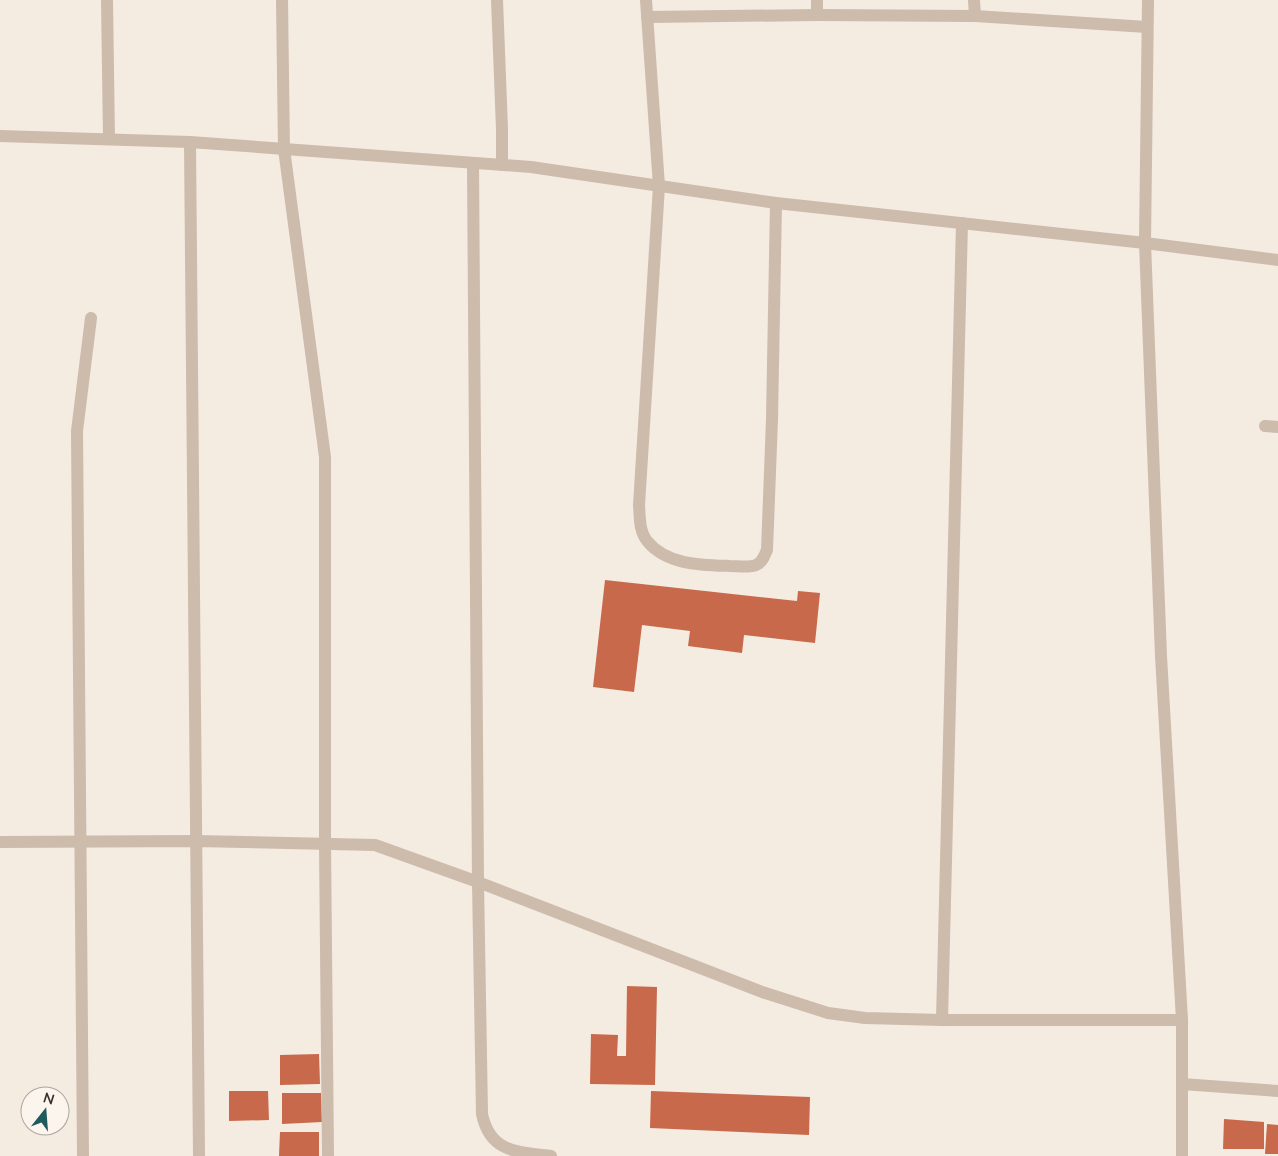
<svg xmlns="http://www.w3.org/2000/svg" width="1278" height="1156" viewBox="0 0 1278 1156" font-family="Lato,sans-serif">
	<rect width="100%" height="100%" fill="#f4ebe1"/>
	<g fill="#c8694b">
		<path d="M605 580 797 601 798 591 820 593 815 643 744 635 742 653 688 646 690 631 642 625 634 692 593 687Z"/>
		<path d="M627 986 657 987 655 1085 590 1084 591 1034 618 1035 617 1056H626Z"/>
		<path d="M319 1054 320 1084 280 1085V1055Z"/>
		<path d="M229 1091H268L269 1120 229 1121Z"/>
		<path d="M651 1091 810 1097 809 1135 650 1128Z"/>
		<path d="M282 1093H321L322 1122 282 1124Z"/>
		<path d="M1224 1119 1264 1122V1149H1223Z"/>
		<path d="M1267 1124 1278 1125V1154H1265Z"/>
		<path d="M280 1132H319V1156H279Z"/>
	</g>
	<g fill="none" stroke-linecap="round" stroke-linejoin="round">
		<g stroke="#cdbbac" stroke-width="12">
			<path d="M107 0 109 139"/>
			<path d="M282 0 284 149 325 457V844L328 1156"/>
			<path d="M497 0 502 129V165"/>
			<path d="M646 0 659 186 639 505C640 518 639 532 648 542 667 565 702 565 730 566 738 566 749 568 756 565 763 562 764 556 767 550L772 419 776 203"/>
			<path d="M817 0V15"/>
			<path d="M974 0 975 16"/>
			<path d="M1148 0 1145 243 1278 260"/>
			<path d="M647 17 817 15 975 16 1147 27"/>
			<path d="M0 136 190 142 531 167 776 203 1145 243 1161 656 1182 1020V1156"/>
			<path d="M190 142 199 1156"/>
			<path d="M473 163 478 882 482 1114C490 1153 518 1152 551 1156"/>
			<path d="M1265 426 1278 427"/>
			<path d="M0 842 196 841 375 845 478 882 762 992 828 1013 865 1018 942 1020H1182"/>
			<path d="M942 1020 962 223"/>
			<path d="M1182 1084 1278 1091"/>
			<path d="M83 1156 77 431 91 318"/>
		</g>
	</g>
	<g transform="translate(45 1111) rotate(17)"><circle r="24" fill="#fbf5ee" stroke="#aea6a0"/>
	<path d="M0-4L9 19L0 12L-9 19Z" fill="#1f5a5e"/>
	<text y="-8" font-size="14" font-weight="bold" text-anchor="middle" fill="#3b302b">N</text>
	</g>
</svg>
